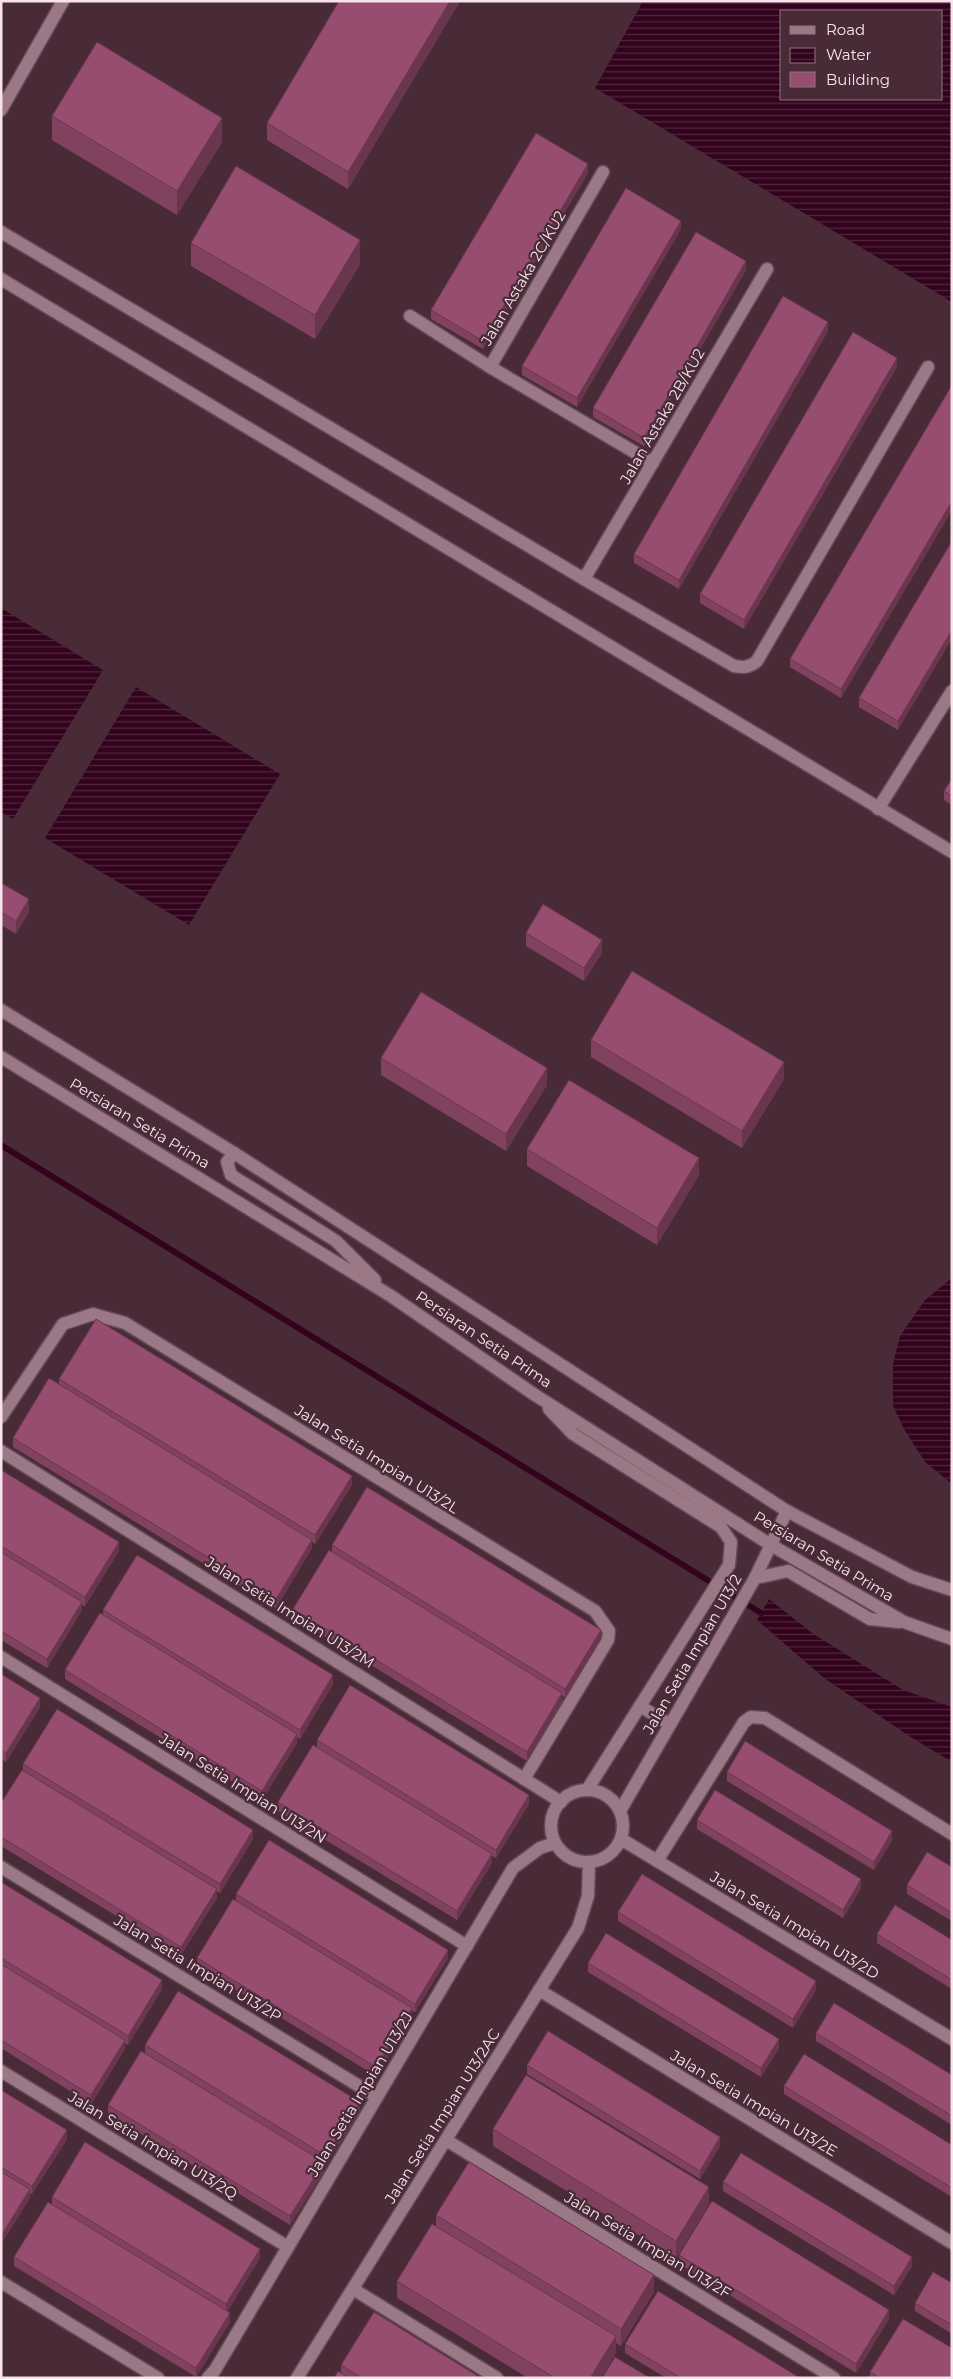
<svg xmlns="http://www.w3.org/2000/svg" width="953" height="2379" viewBox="0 0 953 2379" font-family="Montserrat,sans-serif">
	<defs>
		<pattern id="water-rules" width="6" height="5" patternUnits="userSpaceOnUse" patternTransform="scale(1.25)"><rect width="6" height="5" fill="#33021d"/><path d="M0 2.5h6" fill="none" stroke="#51273e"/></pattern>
	</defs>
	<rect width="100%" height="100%" fill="#492b38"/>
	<g fill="url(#water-rules)" fill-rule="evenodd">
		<path d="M643 1H952V302L595 88ZM782 11H942V99H782Z"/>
		<path d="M1 608 103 670 13 819 1 812Z"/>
		<path d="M136 687 280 774 189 925 45 838Z"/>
		<path d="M952 1278V1484L925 1462 904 1429 893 1406V1364L900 1336 925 1300Z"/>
		<path d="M769 1599 812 1633 903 1690 952 1707V1762L912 1738 824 1678 757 1620Z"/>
	</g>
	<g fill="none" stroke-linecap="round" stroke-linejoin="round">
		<path stroke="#33021d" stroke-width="6" d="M1 1145 761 1613"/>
		<g stroke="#624955" stroke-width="15">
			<g id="minor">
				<path d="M1 110 63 1"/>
				<path d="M603 172 490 367 653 463"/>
				<path d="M1 232 584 579 734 666C744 668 750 667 757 661L928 367"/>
				<path d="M1 279 952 852"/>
				<path d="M410 316 490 367"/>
				<path d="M584 579 767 269"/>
				<path d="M878 809 952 691"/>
				<path d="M1 1010 234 1153 787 1511 912 1577 952 1590"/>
				<path d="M1 1057 391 1296 535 1395 771 1545 904 1622 952 1639"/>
				<path d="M234 1153 227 1162 231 1175 336 1241 375 1280"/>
				<path d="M549 1409 573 1434 721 1527 731 1542 729 1565 587 1790"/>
				<path d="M1 1417 63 1324 93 1314 125 1323 595 1611 609 1631 608 1640 524 1779"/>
				<path d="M1 1451 561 1802"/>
				<path d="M755 1578 788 1571 870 1619 899 1622"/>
				<path d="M1 1657 467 1946"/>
				<path d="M640 1706 669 1724"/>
				<circle cx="587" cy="1826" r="36"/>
				<path d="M620 1811 755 1578 787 1511"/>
				<path d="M621 1839 952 2039"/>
				<path d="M657 1861 744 1722 751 1717 765 1718 952 1834"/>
				<path d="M1 1867 377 2097"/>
				<path d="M539 1990 952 2243"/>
				<path d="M1 2071 288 2247"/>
				<path d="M446 2140 834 2378"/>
				<path d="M1 2282 158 2378"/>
				<path d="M353 2289 497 2378"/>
				<path d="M208 2378 215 2370 513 1868 540 1848 555 1843"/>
				<path d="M297 2378 578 1928 588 1896 589 1862"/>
			</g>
		</g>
		<use href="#minor" stroke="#9b7886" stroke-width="12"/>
	</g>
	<g fill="#81425f">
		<path d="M460 1 348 189 267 140V123Z"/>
		<path d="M52 116 222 142 177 215 52 140Z"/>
		<path d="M588 173 483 349 431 319V310Z"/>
		<path d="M681 229 577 407 522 375V366Z"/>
		<path d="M191 243 360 264 315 339 191 266Z"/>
		<path d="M746 270 644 446 593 417V408Z"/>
		<path d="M828 331 679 589 634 563V554Z"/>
		<path d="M897 367 744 629 700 603V594Z"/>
		<path d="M952 385V510L841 698 790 667V659Z"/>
		<path d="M952 541 898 730 859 707V698Z"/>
		<path d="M952 779V805L944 800V791Z"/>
		<path d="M1 883 29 912 16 934 1 925Z"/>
		<path d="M526 933 602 953 584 981 526 946Z"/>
		<path d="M591 1040 784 1079 742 1148 591 1057Z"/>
		<path d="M381 1058 547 1085 506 1151 381 1075Z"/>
		<path d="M527 1149 699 1175 657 1245 527 1166Z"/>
		<path d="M59 1379 352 1485 315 1544 312 1542V1548L276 1608 13 1447V1438L59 1385Z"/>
		<path d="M1 1470 119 1551 85 1606 82 1605V1610L47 1668 1 1640Z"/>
		<path d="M332 1545 601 1639 565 1697 562 1696V1701L527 1761 293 1617V1609L332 1551Z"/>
		<path d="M103 1610 333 1684 300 1739 297 1737V1743L262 1800 65 1679V1670L103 1615Z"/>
		<path d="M1 1674 40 1707 6 1762 3 1760V1766L1 1769Z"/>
		<path d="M317 1740 529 1804 496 1858 492 1856V1863L457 1920 278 1811V1802L317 1747Z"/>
		<path d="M23 1764 253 1839 220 1893 217 1891V1898L181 1955 1 1846V1803L23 1771Z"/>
		<path d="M727 1772 892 1840 874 1870 727 1781Z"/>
		<path d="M697 1820 861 1888 843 1918 697 1829Z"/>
		<path d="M952 1867V1921L907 1894V1885Z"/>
		<path d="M1 1882 162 1989 128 2045 125 2043V2049L91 2104 1 2048Z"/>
		<path d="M236 1894 448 1958 415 2012 412 2011V2017L376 2076 197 1966V1958L236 1900Z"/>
		<path d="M618 1912 816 1990 793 2028 618 1921Z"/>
		<path d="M877 1934 952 1940V1989L877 1943Z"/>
		<path d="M588 1963 779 2048 761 2077 588 1972Z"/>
		<path d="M816 2033 952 2075V2125L816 2041Z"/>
		<path d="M145 2045 360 2111 326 2165 324 2164V2171L290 2225 108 2114V2105L145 2053Z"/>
		<path d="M527 2065 720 2146 700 2179 527 2074Z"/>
		<path d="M784 2086 952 2145V2197L784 2094Z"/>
		<path d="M1 2090 67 2139 32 2194 30 2193V2198L1 2244Z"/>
		<path d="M493 2129 709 2204 676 2258 493 2146Z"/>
		<path d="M723 2182 912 2266 894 2295 723 2191Z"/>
		<path d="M52 2197 260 2258 227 2312 230 2322 196 2377 14 2266V2257L52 2204Z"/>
		<path d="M436 2215 654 2292 621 2346 616 2343V2353L601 2378H528L397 2298V2281L436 2226Z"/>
		<path d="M679 2255 889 2319 856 2373 679 2264Z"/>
		<path d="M952 2283V2334L915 2311V2303Z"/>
		<path d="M625 2344 800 2378H666L625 2353Z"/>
		<path d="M341 2365 481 2378H334L341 2373Z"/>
		<path d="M870 2372 952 2378H870Z"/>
	</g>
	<g fill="#69364e">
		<path d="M450 1H460L348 189V172Z"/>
		<path d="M222 118V142L177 215V191Z"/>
		<path d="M588 164V173L483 349V341Z"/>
		<path d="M681 221V229L577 407V398Z"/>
		<path d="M360 240V264L315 339V315Z"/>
		<path d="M746 261V270L644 446V438Z"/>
		<path d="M828 322V331L679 589V580Z"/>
		<path d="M897 358V367L744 629V620Z"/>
		<path d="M952 501V510L841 698V689Z"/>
		<path d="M952 630V639L898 730V721Z"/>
		<path d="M29 899V912L16 934V921Z"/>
		<path d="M602 940V953L584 981V968Z"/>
		<path d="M784 1062V1079L742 1148V1131Z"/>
		<path d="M547 1068V1085L506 1151V1134Z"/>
		<path d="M699 1158V1175L657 1245V1228Z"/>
		<path d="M352 1476V1485L315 1544V1535Z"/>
		<path d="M312 1540V1548L276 1608V1599Z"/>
		<path d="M119 1542V1551L85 1606V1597Z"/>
		<path d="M82 1602V1610L47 1668V1659Z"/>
		<path d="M601 1630V1639L565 1697V1689Z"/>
		<path d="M333 1675V1684L300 1739V1730Z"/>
		<path d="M562 1693V1701L527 1761V1752Z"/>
		<path d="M40 1698V1707L6 1762V1753Z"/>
		<path d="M297 1734V1743L262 1800V1791Z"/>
		<path d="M3 1757V1766L1 1769V1760Z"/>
		<path d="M529 1795V1804L496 1858V1850Z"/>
		<path d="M253 1830V1839L220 1893V1884Z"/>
		<path d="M892 1831V1840L874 1870V1862Z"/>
		<path d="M492 1854V1863L457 1920V1911Z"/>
		<path d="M861 1879V1888L843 1918V1910Z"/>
		<path d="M217 1889V1898L181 1955V1947Z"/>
		<path d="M448 1950V1958L415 2012V2004Z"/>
		<path d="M162 1980V1989L128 2045V2036Z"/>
		<path d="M816 1981V1990L793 2028V2019Z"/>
		<path d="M412 2008V2017L376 2076V2067Z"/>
		<path d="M779 2039V2048L761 2077V2068Z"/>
		<path d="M125 2040V2049L91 2104V2095Z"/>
		<path d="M360 2102V2111L326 2165V2156Z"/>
		<path d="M67 2130V2139L32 2194V2186Z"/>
		<path d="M720 2137V2146L700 2179V2171Z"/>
		<path d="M324 2162V2171L290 2225V2216Z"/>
		<path d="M709 2187V2204L676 2258V2241Z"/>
		<path d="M30 2189V2198L1 2244V2236Z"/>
		<path d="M260 2249V2258L226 2313V2304Z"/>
		<path d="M912 2257V2266L894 2295V2286Z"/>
		<path d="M654 2275V2292L621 2346V2329Z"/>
		<path d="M889 2310V2319L856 2373V2364Z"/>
		<path d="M230 2313V2322L196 2377V2368Z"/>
		<path d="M616 2336V2353L601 2378H590Z"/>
	</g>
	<g fill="#964d6f" stroke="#69364e">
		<path d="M339 1H450L348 172 267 123Z"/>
		<path d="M97 42 222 118 177 191 52 116Z"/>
		<path d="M536 133 588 164 483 341 431 310Z"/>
		<path d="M236 166 360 240 315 315 191 243Z"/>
		<path d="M626 188 681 221 577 398 522 366Z"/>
		<path d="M696 232 746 261 644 438 593 408Z"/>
		<path d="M783 296 828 322 679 580 634 554Z"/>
		<path d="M853 332 897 358 744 620 700 594Z"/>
		<path d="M952 385V501L841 689 790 659Z"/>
		<path d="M952 541V630L898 721 859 698Z"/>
		<path d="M952 779V796L944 791Z"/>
		<path d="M1 883 29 899 16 921 1 912Z"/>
		<path d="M543 904 602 940 584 968 526 933Z"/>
		<path d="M632 971 784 1062 742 1131 591 1040Z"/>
		<path d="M421 992 547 1068 506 1134 381 1058Z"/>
		<path d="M569 1080 699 1158 657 1228 527 1149Z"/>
		<path d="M96 1319 352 1476 315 1535 59 1379Z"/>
		<path d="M49 1378 312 1540 276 1599 13 1438Z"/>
		<path d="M1 1470 119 1542 85 1597 1 1546Z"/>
		<path d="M367 1487 601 1630 565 1689 332 1545Z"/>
		<path d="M329 1550 562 1693 527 1752 293 1609Z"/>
		<path d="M1 1552 82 1602 47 1659 1 1631Z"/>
		<path d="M137 1555 333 1675 300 1730 103 1610Z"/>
		<path d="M100 1613 297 1734 262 1791 65 1670Z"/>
		<path d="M1 1674 40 1698 6 1753 1 1750Z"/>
		<path d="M350 1685 529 1795 496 1850 317 1740Z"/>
		<path d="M57 1709 253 1830 220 1884 23 1764Z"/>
		<path d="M745 1741 892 1831 874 1862 727 1772Z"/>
		<path d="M313 1745 492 1854 457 1911 278 1802Z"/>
		<path d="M22 1770 217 1889 181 1947 1 1837V1803Z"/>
		<path d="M715 1790 861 1879 843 1910 697 1820Z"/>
		<path d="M269 1840 448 1950 415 2004 236 1894Z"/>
		<path d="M927 1852 952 1867V1913L907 1885Z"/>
		<path d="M642 1874 816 1981 793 2019 618 1912Z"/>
		<path d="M1 1882 162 1980 128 2036 1 1958Z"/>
		<path d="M233 1899 412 2008 376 2067 197 1958Z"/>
		<path d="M895 1905 952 1940V1980L877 1934Z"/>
		<path d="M606 1933 779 2039 761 2068 588 1963Z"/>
		<path d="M1 1964 125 2040 91 2095 1 2040Z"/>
		<path d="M178 1991 360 2102 326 2156 145 2045Z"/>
		<path d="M834 2003 952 2075V2116L816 2033Z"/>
		<path d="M548 2031 720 2137 700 2171 527 2065Z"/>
		<path d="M141 2051 324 2162 290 2216 108 2105Z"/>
		<path d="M804 2054 952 2145V2188L784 2086Z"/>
		<path d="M526 2075 709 2187 676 2241 493 2129Z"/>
		<path d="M1 2090 67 2130 32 2186 1 2167Z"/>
		<path d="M85 2142 260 2249 226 2304 52 2197Z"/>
		<path d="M741 2153 912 2257 894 2286 723 2182Z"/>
		<path d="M469 2162 654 2275 621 2329 436 2215Z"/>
		<path d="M1 2172 30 2189 1 2236Z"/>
		<path d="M712 2201 889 2310 856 2364 679 2255Z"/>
		<path d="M48 2202 230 2313 196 2368 14 2257Z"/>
		<path d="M432 2224 616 2336 590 2378H555L397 2281Z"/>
		<path d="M933 2272 952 2283V2325L915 2303Z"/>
		<path d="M658 2291 800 2378H681L625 2344Z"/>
		<path d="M374 2312 481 2378H362L341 2365Z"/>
		<path d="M903 2319 952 2348V2378H880L870 2372Z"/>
		<path d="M615 2357 650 2378H602Z"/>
		<path d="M338 2371 349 2378H334Z"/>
	</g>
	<g text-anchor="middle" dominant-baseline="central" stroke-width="4.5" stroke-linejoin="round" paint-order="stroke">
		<g font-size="15" fill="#f7e4eb" stroke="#492b38">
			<text transform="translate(523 278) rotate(-60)">Jalan Astaka 2C/KU2</text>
			<text transform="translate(662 416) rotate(-60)">Jalan Astaka 2B/KU2</text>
			<text transform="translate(140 1123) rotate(31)">Persiaran Setia Prima</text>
			<text transform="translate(484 1339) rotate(34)">Persiaran Setia Prima</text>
			<text transform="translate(377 1459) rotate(32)">Jalan Setia Impian U13/2L</text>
			<text transform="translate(824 1556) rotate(31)">Persiaran Setia Prima</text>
			<text transform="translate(290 1612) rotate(32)">Jalan Setia Impian U13/2M</text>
			<text transform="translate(692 1654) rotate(-60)">Jalan Setia Impian U13/2</text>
			<text transform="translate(243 1788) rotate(32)">Jalan Setia Impian U13/2N</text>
			<text transform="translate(795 1925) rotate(31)">Jalan Setia Impian U13/2D</text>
			<text transform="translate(198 1968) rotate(31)">Jalan Setia Impian U13/2P</text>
			<text transform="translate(360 2094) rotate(-59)">Jalan Setia Impian U13/2J</text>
			<text transform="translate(754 2103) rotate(31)">Jalan Setia Impian U13/2E</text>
			<text transform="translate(442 2116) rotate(-58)">Jalan Setia Impian U13/2AC</text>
			<text transform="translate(153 2145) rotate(31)">Jalan Setia Impian U13/2Q</text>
			<text transform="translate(648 2245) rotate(31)">Jalan Setia Impian U13/2F</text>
		</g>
	</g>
	<rect width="953" height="2379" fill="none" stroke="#f7e4eb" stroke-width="5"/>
	<rect x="780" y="10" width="162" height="90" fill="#492b38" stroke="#8f7580"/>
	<rect x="790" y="26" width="25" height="8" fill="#9b7886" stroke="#8f7580"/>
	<text x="826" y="35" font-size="15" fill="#f7e4eb">Road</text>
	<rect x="790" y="48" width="25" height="15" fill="url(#water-rules)" stroke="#8f7580"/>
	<text x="826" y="60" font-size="15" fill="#f7e4eb">Water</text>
	<rect x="790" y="72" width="25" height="15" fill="#964d6f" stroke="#8f7580"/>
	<text x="826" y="85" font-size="15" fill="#f7e4eb">Building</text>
</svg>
